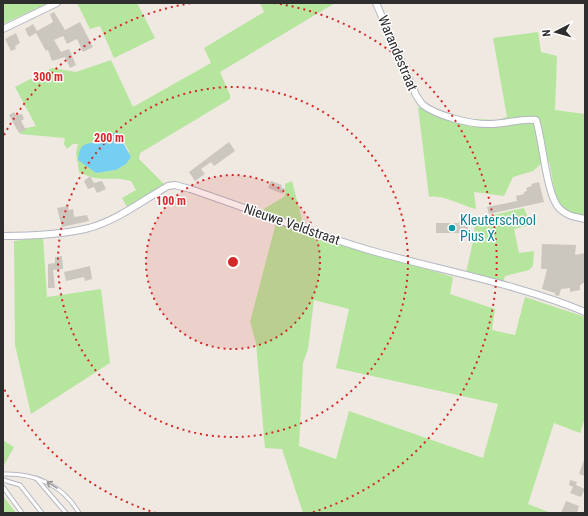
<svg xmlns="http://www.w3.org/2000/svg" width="588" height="516" viewBox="0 0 588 516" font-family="'Roboto Condensed',sans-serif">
	<rect width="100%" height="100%" fill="#efe9e1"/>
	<g fill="#b6e59e" fill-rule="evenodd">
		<path d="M3 3H48L3 24Z"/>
		<path d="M77 3H137L155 38 114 58 100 26 90 29Z"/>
		<path d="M260 3H335L220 72 230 95V99L140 153 139 159 164 184 127 207 122 198 136 190 131 181C112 175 101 184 79 172L76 153 78 144H73L67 149 64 144 65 138 20 134 22 129 36 126 15 87 52 68 76 72 111 60 133 107 211 63 204 48 264 12ZM109 134 120 136 129 151 126 164 116 170 96 173 89 168 92 141H98Z"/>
		<path d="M538 32 541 52 557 56 555 110 585 114V215C552 215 555 185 549 162L542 161V163L533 171 513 177 504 196 474 192 476 209C463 206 442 194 429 197L418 107 471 127 475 119 497 120 507 117 493 38Z"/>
		<path d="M292 181 304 227 264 212V209L285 196V184Z"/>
		<path d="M524 208 527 216H530L531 225 514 229 519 253 534 251 533 266 529 270 505 276 503 282 466 273 474 237 475 219Z"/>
		<path d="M276 223 453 277 450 294 495 309 492 330 515 335 525 297 585 317V418L580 433 554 423 528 504 551 513H303L282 449 265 448 256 343 250 322ZM314 300 349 309 336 368 498 404 483 458 349 411 336 459 299 446 303 363 308 349Z"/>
		<path d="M43 237 47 297 101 289 110 363 31 414 15 345 14 241Z"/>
		<path d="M3 440 14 447 3 467Z"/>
		<path d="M3 496 16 513H3Z"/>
	</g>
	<path fill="#75cff0" d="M117 132 131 157 126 164 116 170 96 173 78 160C80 142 85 145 99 141 106 139 110 134 117 132Z"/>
	<g fill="#cbc7bf">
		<path d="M54 12 65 30 80 22 93 47 83 52 77 39 67 44 63 36 54 40 61 52 69 49 76 65 70 68 65 57 52 61 48 50 46 51 36 33 29 37 25 29 33 24 37 31 53 22 50 14Z"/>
		<path d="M16 33 20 43 15 46 16 49 11 51 5 39Z"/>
		<path d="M14 112 16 115 22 114 24 119 21 121 26 130 19 133 9 115Z"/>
		<path d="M229 142 235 151 214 166 211 162 201 169 205 174 195 181 189 172Z"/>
		<path d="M90 176 94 183 102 181 106 189 97 193 94 187 88 189 84 181Z"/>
		<path d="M271 181 282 185 281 187 285 189 283 194 268 188Z"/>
		<path d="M539 182 544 202 489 214 487 207 517 201 516 196 524 194V192L527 191 526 188 532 186 531 184Z"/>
		<path d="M68 206 69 210 73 209 74 217 87 215 89 221 62 227 57 208Z"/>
		<path d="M459 220H468V233H436V223H459Z"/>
		<path d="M542 244 576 245 575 255 585 253V282L580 285V290L570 292V288L561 289 559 296 555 295V293L542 289 547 269H541Z"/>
		<path d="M62 256 63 269 53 270 55 288H48V264L55 263V257Z"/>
		<path d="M90 266 92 279 85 281 84 277 66 281 64 272Z"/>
		<path d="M584 460H585V476L579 474Z"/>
		<path d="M570 480 577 482 576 485 585 489 581 497 570 493 573 487 569 485Z"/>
		<path d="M566 501 579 506 577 513H561Z"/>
	</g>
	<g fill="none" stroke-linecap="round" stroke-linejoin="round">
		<g stroke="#b4b7c1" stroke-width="5">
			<g id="service">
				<path d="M3 474C35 473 63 485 79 513"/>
				<path d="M36 478 66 513"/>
				<path d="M3 480 20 485 42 513"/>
				<path d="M3 487 22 513"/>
			</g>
		</g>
		<g stroke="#b4b7c1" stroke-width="8">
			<g id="minor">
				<path d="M376 3 416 95C418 98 420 102 423 105 437 116 473 125 491 124 506 124 521 118 536 120 543 141 546 196 560 209 567 216 575 217 585 219"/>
				<path d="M3 29 57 3"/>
				<path d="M3 236C31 236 61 235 89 228 118 220 143 200 168 186L175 185 190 189C252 210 313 234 376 252 444 271 521 285 585 312"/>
			</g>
		</g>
		<use href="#service" stroke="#fff" stroke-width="3"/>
		<use href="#minor" stroke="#fff" stroke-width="6"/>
	</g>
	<defs><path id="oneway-shaft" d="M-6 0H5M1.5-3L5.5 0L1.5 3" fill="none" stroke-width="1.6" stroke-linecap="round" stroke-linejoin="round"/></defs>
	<use stroke="#969696" href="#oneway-shaft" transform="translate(52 485) rotate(-149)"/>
	<circle cx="233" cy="262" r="87" fill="#d62828" fill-opacity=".12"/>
	<g fill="none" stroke="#d62828" stroke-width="2" stroke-dasharray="2 4">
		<circle cx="233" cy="262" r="87"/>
		<circle cx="233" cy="262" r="175"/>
		<path d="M156 513A262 262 0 0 1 4 389M4 135A262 262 0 0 1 192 3M274 3A262 262 0 0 1 310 513"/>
	</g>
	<circle fill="#0f9aa8" stroke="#fff" stroke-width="1.5" cx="452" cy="228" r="4"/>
	<g text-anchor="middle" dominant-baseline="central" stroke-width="3" stroke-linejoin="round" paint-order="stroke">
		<g font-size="14" fill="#2e2e2e" stroke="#fff">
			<text transform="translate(398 53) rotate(67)">Warandestraat</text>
			<text transform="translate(292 224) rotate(19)">Nieuwe Veldstraat</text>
		</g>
		<g font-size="14" fill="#0d838f" stroke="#fff" text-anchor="start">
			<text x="460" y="220">Kleuterschool<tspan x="460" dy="16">Pius X</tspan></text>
		</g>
	</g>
	<circle cx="233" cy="262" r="6" fill="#d62828" stroke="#fff" stroke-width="2"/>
	<g font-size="12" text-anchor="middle" font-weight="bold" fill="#d62828" stroke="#fff" stroke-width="3" stroke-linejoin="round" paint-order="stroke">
		<text x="48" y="81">300 m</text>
		<text x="109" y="142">200 m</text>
		<text x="171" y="205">100 m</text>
	</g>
	<rect width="588" height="516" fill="none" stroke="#2e2e2e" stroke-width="8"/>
	<g transform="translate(556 32) rotate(264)" stroke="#ffffff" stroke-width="3" paint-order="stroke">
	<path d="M0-3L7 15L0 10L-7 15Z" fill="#2e2e2e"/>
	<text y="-6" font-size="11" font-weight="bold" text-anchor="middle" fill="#2e2e2e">N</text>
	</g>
</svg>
